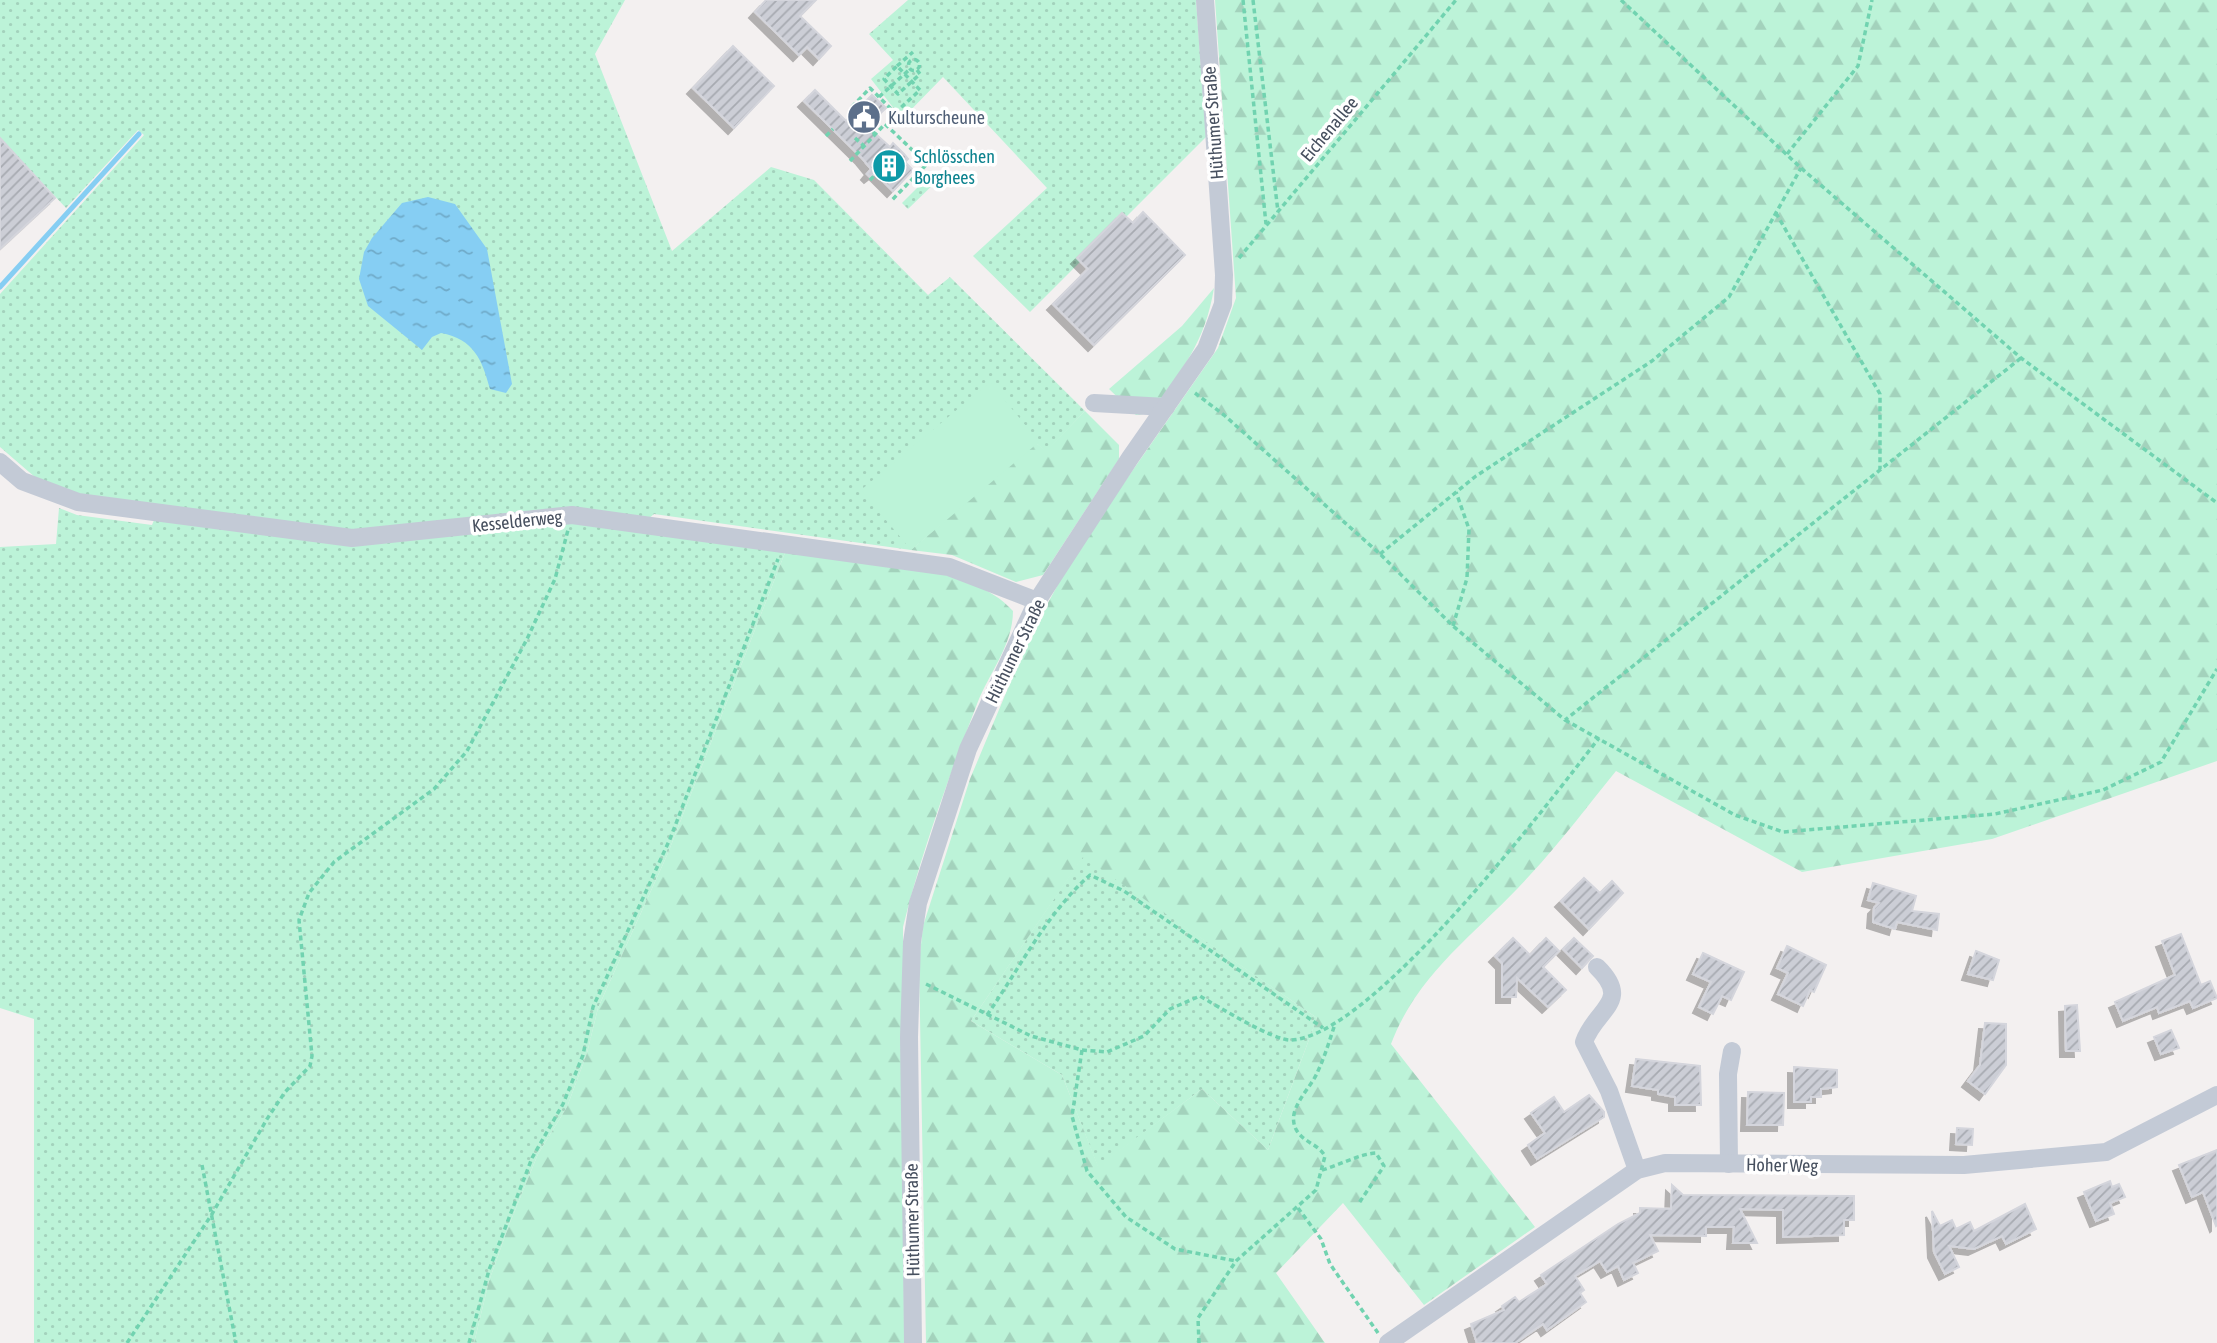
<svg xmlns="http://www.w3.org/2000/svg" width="2217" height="1343" viewBox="0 0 2217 1343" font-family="'Asap Condensed',sans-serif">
	<defs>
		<pattern id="grass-dots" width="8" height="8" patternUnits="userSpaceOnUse" patternTransform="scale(1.75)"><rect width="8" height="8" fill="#bcf3d8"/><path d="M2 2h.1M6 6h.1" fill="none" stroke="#a3d2bc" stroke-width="1.8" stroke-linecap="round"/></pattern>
		<pattern id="forest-firs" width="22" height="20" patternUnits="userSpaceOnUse" patternTransform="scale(1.75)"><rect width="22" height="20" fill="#bcf3d8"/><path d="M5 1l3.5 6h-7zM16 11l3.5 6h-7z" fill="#a3d2bc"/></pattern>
		<pattern id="water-ripples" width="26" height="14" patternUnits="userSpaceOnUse" patternTransform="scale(1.75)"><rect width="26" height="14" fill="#86cef3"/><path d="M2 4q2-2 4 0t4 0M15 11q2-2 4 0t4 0" fill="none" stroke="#6faac8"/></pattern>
		<pattern id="building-hatch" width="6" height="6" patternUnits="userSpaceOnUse" patternTransform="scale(1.75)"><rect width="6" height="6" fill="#ccced6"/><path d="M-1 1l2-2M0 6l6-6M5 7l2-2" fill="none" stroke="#a7aab1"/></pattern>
		<filter id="shadow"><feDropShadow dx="-6" dy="6" stdDeviation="0" flood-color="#0004"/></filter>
	</defs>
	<rect width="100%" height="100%" fill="#f3f0f0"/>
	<g fill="url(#grass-dots)">
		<path d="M0 0H625L595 54 672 251 771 167 814 180 928 295 950 277 1085 411 1046 452 1035 442 911 550 654 514 636 529 786 550 668 853 598 1008 587 1053 567 1107 538 1154 509 1225 489 1281 474 1343H34V1019L0 1008V547L56 544 59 508 77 515 152 525 159 508 81 497 36 478 0 447V294L144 135 138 130 66 208 0 138Z"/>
		<path d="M908 0H1196L1206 137 1126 217 1122 213 1077 257 1081 261 1030 312 973 256 1047 188 943 77 902 119 871 79 893 60 869 34Z"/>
		<path d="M934 171 940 178 908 209 902 203Z"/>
		<path d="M1083 856 1317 1018 1268 1150 1202 1089 1098 1167 1062 1075 971 1021Z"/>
	</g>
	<g fill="url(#forest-firs)" fill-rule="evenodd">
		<path d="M1215 0H2217V761L1992 839 1802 872 1616 771C1588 805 1561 842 1530 875 1479 932 1419 970 1391 1044L1535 1227 1424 1305 1343 1203 1276 1273 1325 1343H926L919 963 923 926 970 779 1029 638 1075 553 1218 348 1236 298ZM1083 857 1317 1018 1268 1150 1202 1089 1098 1166 1062 1075 971 1021Z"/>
		<path d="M1214 288C1205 343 1182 369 1151 413L1136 415 1109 389 1182 326Z"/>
		<path d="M1085 411 1119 445V459L1043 575 1016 582 952 555 911 550 1035 442 1046 451Z"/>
		<path d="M786 550C848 559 972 563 1013 611 1013 645 989 673 977 704 949 777 922 850 903 927L904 1343H474L489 1281 509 1225 538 1154 567 1107 587 1053 598 1008 668 853Z"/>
	</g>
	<path fill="#bcf3d8" d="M990 382 1039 442 911 550 861 490Z"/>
	<path fill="url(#water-ripples)" d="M428 197 455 204 487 249 512 384 506 393 490 389C482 360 474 339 441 333L432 337 422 350 368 306 359 279 364 252 372 238 402 203Z"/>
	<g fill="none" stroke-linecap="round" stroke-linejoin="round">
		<path stroke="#86cef3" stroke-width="5" d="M0 287 139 134"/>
	</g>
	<g fill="url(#building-hatch)" stroke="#d4d5dc" stroke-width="2" filter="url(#shadow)">
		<path d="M766 0H816L800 16 831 46 819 59 807 47 799 55 755 12Z"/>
		<path d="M733 46 774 86 734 128 693 88Z"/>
		<path d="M815 90 846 121 872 95 886 108 867 126 890 147 893 143 904 154 908 159 905 162 913 170 893 191 875 173 870 177 867 174 871 169 862 158 804 101Z"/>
		<path d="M0 138 55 198 0 249Z"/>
		<path d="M1143 212 1185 255 1094 345 1053 304 1088 269 1077 258 1122 213 1133 223Z"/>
		<path d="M1584 878 1600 893 1612 881 1623 893 1589 929 1561 901Z"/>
		<path d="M1873 883 1916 896 1912 911 1939 914 1937 930 1897 922 1895 929 1873 922 1874 908 1879 903 1868 900Z"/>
		<path d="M2181 934 2201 985 2210 981 2217 998 2193 1008 2190 1001 2159 1013 2157 1007 2123 1021 2115 1002 2175 975 2162 941Z"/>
		<path d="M1513 938 1530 955 1546 938 1559 951 1543 967 1566 990 1548 1007 1517 978 1516 997H1502V963L1495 956Z"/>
		<path d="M1574 938 1593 956 1582 968 1563 949Z"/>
		<path d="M1787 946 1826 965 1814 992 1810 990 1803 1006 1778 994 1788 973 1777 968Z"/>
		<path d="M1976 951 1999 960 1993 980 1968 974Z"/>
		<path d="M1703 953 1744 972 1731 1000 1722 996 1713 1014 1699 1007 1711 982 1693 974Z"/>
		<path d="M2077 1005 2080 1051H2066L2065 1006Z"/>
		<path d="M1985 1023 2006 1024V1065L1985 1094 1968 1081 1980 1065Z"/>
		<path d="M2171 1030 2179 1048 2161 1054 2154 1037Z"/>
		<path d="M1636 1059 1700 1066 1701 1105H1675V1097L1658 1094V1090L1632 1086Z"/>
		<path d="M1794 1067 1837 1070V1087L1821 1089V1097H1811V1102H1794Z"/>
		<path d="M1748 1092 1784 1093 1783 1125H1747Z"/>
		<path d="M1589 1095 1604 1112V1117L1537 1159 1528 1145 1545 1133 1531 1113 1554 1097 1564 1112Z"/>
		<path d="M1957 1128 1973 1129 1972 1145 1956 1144Z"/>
		<path d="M2217 1150V1225L2216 1226 2203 1192 2192 1197 2179 1165Z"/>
		<path d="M2110 1181 2112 1187 2119 1184 2125 1197 2110 1203 2114 1214 2096 1221 2084 1192Z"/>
		<path d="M1672 1185 1683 1195 1854 1196V1220H1844V1235L1783 1237V1210L1740 1209 1757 1243H1733L1734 1227H1706V1236L1650 1235 1658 1251 1633 1263 1638 1273 1624 1280 1618 1266 1607 1272 1600 1261 1575 1276 1584 1290 1580 1293 1586 1302 1547 1330 1543 1324 1515 1343H1477L1471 1324 1504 1310 1502 1306 1515 1297 1519 1302 1547 1284 1541 1275 1618 1224 1640 1213V1208L1671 1209Z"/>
		<path d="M2025 1204 2036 1229 2006 1244 2002 1236 1974 1249 1949 1246 1959 1267 1945 1274 1934 1252 1932 1211 1940 1226 1952 1220 1956 1229 1970 1222 1974 1231Z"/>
	</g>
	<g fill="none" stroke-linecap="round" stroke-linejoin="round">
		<g stroke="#71d3b0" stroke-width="3.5" stroke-dasharray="5 3.5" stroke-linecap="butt">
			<path d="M1243 0 1266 224"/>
			<path d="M1253 0 1278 212"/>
			<path d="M1621 0 1801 168 2021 358 2217 503"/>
			<circle cx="914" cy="65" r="5.5"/>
			<path d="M897 66 913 52"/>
			<path d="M879 97 910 69"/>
			<path d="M854 113 850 109 870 88 895 113 885 124"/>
			<path d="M895 113 920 90 897 66 884 79 898 94 920 74 917 70"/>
			<path d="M867 126 875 134"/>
			<path d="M826 136 833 129"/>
			<path d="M855 138 864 146"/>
			<path d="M1787 154 1858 66 1872 0"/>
			<path d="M850 161 885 124 927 164 891 201"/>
			<path d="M870 180 876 174"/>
			<path d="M1776 213 1880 394V469"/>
			<path d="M1239 258 1456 0"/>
			<path d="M1195 393 1224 415 1380 554 1453 626 1565 720 2021 358"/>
			<path d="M1380 554 1476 476 1652 361 1729 297 1801 168"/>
			<path d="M1453 626 1467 578 1469 529 1456 492"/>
			<path d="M1565 720 1735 815 1783 832 1995 814 2103 790 2161 762 2217 669"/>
			<path d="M926 984 1031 1036 1082 1050 1107 1052 1144 1036 1170 1009 1200 996C1217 1006 1274 1041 1291 1040 1371 1037 1547 805 1599 738"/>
			<path d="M987 1015C1020 968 1046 914 1090 875L1124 891 1323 1028"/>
			<path d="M1082 1050 1072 1116 1087 1171 1126 1217 1175 1249 1236 1261"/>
			<path d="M202 1165 236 1343"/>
			<path d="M1322 1170C1340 1165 1359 1154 1376 1153L1384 1166 1359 1203"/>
			<path d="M1298 1208 1321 1239 1330 1264 1378 1333"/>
			<path d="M127 1343 212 1214 267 1119 285 1092 310 1066 312 1056 299 920 309 893 334 862 434 789 467 751 527 639 555 579 568 530"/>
			<path d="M469 1343 489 1270 532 1158 563 1104 583 1055 593 1007 670 839 778 559"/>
			<path d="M1199 1343 1198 1318 1236 1261 1316 1190 1325 1156C1318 1144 1305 1143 1297 1131 1284 1110 1311 1089 1318 1071 1325 1056 1330 1039 1335 1024"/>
		</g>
		<g stroke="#c3cad6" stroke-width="18">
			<path d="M1094 403 1166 407"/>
			<path d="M0 462 22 481 78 502 352 538 572 515 949 567 1037 601"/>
			<path d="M1597 967C1633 1002 1595 1009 1584 1042L1609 1091 1637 1170"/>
			<path d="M1729 1164 1728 1074 1732 1051"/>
			<path d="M913 1343 909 1037 912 942 918 903 968 749 1037 601 1130 458 1206 349 1223 304 1224 275 1205 0"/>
			<path d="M1388 1343 1637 1170 1665 1163 1964 1165 2106 1152 2217 1095"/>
		</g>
	</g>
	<defs>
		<g id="civic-disc" transform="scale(1.75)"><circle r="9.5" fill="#5c6f8a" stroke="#fff"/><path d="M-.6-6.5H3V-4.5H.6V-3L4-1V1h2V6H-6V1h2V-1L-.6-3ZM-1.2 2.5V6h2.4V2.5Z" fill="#fff"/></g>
		<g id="building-disc" transform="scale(1.75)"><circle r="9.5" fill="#0f9aa8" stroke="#fff"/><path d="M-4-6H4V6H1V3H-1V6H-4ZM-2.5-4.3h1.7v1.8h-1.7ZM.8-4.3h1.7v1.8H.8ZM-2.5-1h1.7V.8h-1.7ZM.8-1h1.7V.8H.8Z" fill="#fff"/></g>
	</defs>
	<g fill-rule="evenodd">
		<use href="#civic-disc" x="864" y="117"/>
		<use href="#building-disc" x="889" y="166"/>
	</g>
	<g text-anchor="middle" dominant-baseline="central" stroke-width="7" stroke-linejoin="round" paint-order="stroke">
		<g font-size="18" fill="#4e5e75" stroke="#fff" text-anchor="start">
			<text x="888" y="117">Kulturscheune</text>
		</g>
		<g font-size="18" fill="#47505f" stroke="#fff">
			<text transform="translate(1213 123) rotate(-94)">Hüthumer Straße</text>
			<text transform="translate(1329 129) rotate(-50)">Eichenallee</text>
			<text transform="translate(517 521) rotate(-6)">Kesselderweg</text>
			<text transform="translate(1015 651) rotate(-64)">Hüthumer Straße</text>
			<text transform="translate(1782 1165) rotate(1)">Hoher Weg</text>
			<text transform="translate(912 1220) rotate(-91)">Hüthumer Straße</text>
		</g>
		<g font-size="18" fill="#0d838f" stroke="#fff" text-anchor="start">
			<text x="914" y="156">Schlösschen<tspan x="914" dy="21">Borghees</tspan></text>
		</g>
	</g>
</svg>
